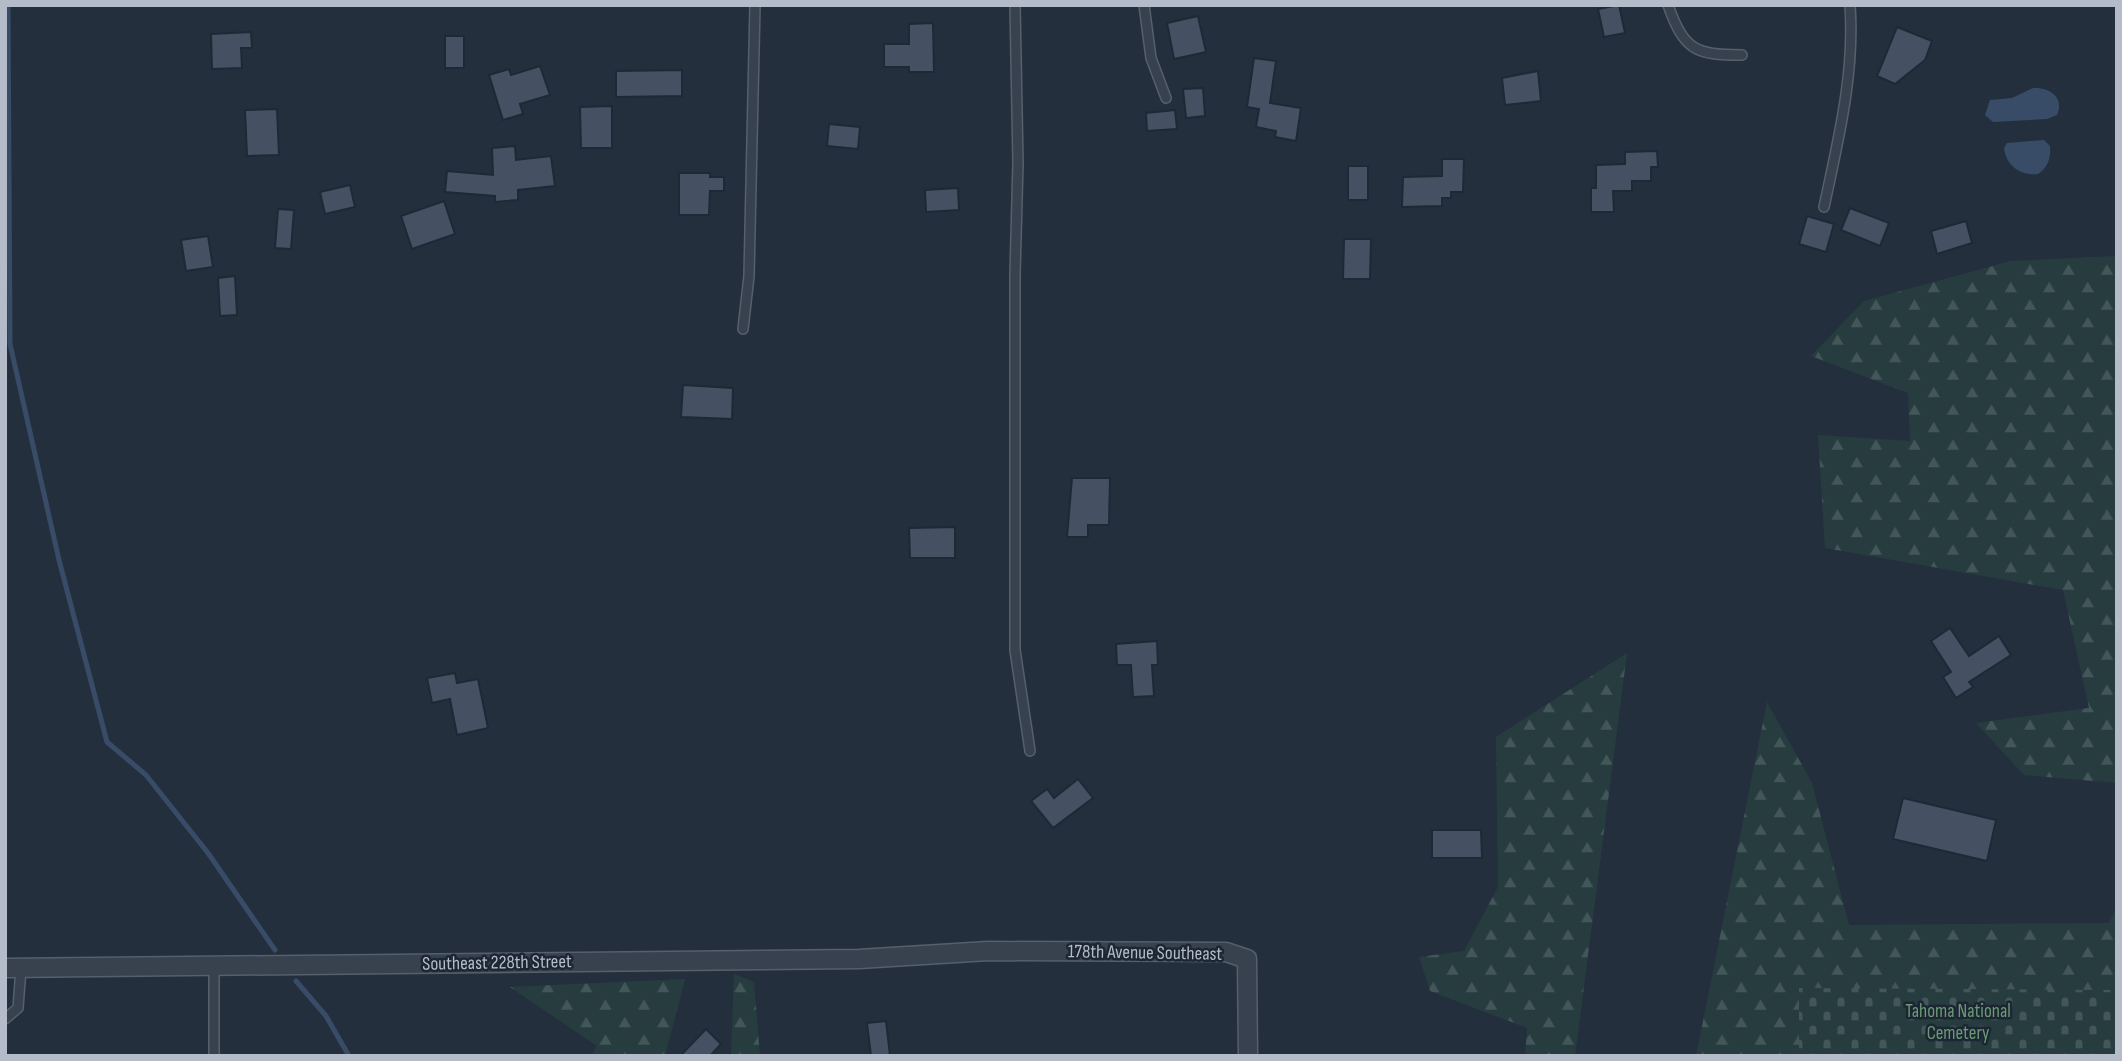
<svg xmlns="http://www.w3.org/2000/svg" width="2122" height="1061" viewBox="0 0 2122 1061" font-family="'Sofia Sans Condensed',sans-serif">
	<defs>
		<pattern id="forest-firs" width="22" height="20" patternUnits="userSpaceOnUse" patternTransform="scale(1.75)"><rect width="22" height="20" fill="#263c3f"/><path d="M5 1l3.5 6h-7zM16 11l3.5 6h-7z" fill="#435659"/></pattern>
		<pattern id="cemetery-stones" width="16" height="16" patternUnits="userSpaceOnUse" patternTransform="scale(1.75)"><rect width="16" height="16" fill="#263c3f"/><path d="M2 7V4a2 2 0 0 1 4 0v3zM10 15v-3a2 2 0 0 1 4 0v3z" fill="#435659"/></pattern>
	</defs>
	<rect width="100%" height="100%" fill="#242f3e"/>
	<g fill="url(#forest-firs)">
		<path d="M2117 256V783L2024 775 1976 723 2089 708 2063 590 1825 548 1818 435 1910 441 1908 393 1811 356 1864 301 2011 261Z"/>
		<path d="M1627 653 1575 1056H1525L1527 1028 1430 991 1419 957 1464 951 1498 887 1496 737Z"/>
		<path d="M1767 702 1812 783 1849 925 2109 923 2117 907V1056H1696Z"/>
		<path d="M734 974 754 982 760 1056H731Z"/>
		<path d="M685 979 665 1056H591L597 1046 510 987Z"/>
	</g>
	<path fill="url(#cemetery-stones)" d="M1799 988 2117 990V1056H1799Z"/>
	<g fill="#394c67">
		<path d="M2033 88C2049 87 2065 97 2057 115L2047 119 1993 122 1985 115 1990 100 2012 98Z"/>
		<path d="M2044 140 2050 146C2051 158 2048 167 2038 174 2021 176 2006 166 2004 148L2007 143Z"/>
	</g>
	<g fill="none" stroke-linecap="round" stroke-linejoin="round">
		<g stroke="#394c67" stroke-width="5">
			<path d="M8 7 10 344 59 560 107 742 146 775 208 853 275 950"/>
			<path d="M296 981 326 1016 349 1056"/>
		</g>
	</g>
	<g fill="#455162" stroke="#1f2835" stroke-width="2">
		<path d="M1619 5 1625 33 1604 37 1598 9Z"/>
		<path d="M1198 16 1206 52 1174 59 1167 23Z"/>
		<path d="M933 23 934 72H909V67H884V44H909V24Z"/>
		<path d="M1897 27 1932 41 1925 60 1895 84 1877 76Z"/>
		<path d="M251 32 252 48H241L242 68 212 69 211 34Z"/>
		<rect x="445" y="36" width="19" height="32"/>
		<path d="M1254 58 1276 61 1270 103 1301 108 1296 141 1275 137 1276 131 1256 127 1259 109 1247 107Z"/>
		<path d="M540 66 550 95 520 104 523 114 503 120 489 75 509 69 511 75Z"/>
		<path d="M682 70V96L616 97V71Z"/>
		<path d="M1538 71 1541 101 1505 105 1502 78Z"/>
		<path d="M1203 88 1205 116 1186 118 1183 89Z"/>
		<path d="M612 106V148H581L580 107Z"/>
		<path d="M277 109 279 155 247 156 245 110Z"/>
		<path d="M1175 110 1177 129 1147 131 1146 113Z"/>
		<path d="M829 124 860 127 858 149 827 146Z"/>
		<path d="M515 146 516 160 551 156 555 186 518 190V200L495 202V196L445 192 447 171 493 175 492 148Z"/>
		<path d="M1657 151 1658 167H1651V181H1632V191H1613L1614 212H1591V188H1596V165L1625 164V152Z"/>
		<path d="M1442 159H1464L1463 192H1451V198H1442V206L1402 207 1403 177 1442 176Z"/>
		<rect x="1348" y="166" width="20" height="34"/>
		<path d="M679 173H710V177H724V191H710L709 215H679Z"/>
		<path d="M350 185 355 207 325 214 320 192Z"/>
		<path d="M958 188 959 210 926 212 925 190Z"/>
		<path d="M444 201 455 234 412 249 401 216Z"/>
		<path d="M1850 208 1889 223 1880 246 1841 230Z"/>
		<path d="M278 209 294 210 291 249 275 248Z"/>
		<path d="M1807 216 1834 224 1826 252 1799 244Z"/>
		<path d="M1966 221 1972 243 1937 254 1931 231Z"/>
		<path d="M208 236 213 267 186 271 181 240Z"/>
		<path d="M1344 239H1371L1370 279H1343Z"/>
		<path d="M235 276 237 315 220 316 218 278Z"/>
		<path d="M683 385 733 388 732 419 681 417Z"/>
		<path d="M1072 478H1110L1109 525H1088V537H1067Z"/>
		<path d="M955 527V558H910L909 528Z"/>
		<path d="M1950 628 1969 656 1999 636 2011 655 1969 682 1973 687 1956 698 1943 677 1951 672 1931 641Z"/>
		<path d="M1157 641 1158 665H1152L1154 696 1133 697 1131 665H1117L1116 644Z"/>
		<path d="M455 673 457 683 478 679 488 728 457 735 450 699 432 703 427 678Z"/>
		<path d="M1078 779 1093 798 1053 828 1031 801 1047 789 1054 798Z"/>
		<path d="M1903 798 1996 820 1987 861 1893 839Z"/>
		<path d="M1432 830H1481L1482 858H1432Z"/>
		<path d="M886 1021 890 1056H871L867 1023Z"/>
		<path d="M706 1029 721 1044 710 1056H680Z"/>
	</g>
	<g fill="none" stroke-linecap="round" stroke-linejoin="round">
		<g stroke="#565f6c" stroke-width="12">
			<g id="service">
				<path d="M1015 5 1018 163 1015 274V650L1030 751"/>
				<path d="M1144 5 1151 58 1166 98"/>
				<path d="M1668 5C1684 50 1695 55 1742 55"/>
				<path d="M1824 207C1838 141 1855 73 1850 5"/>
				<path d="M743 329 749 276 755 5"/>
				<path d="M214 966V1056"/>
				<path d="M5 1019 18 1008 21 968"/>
			</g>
		</g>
		<g stroke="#565f6c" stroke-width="21">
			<path id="minor" d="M5 968 859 959 988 951 1226 952 1247 959 1248 1056"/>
		</g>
		<use href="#service" stroke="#38414e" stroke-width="9"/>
		<use href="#minor" stroke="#38414e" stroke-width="18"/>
	</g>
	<g text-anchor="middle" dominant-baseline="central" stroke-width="5" stroke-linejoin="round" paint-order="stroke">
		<g font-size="19" fill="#b4bcc9" stroke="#1d2633">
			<text transform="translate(1145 953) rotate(1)">178th Avenue Southeast</text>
			<text transform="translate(497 963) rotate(-1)">Southeast 228th Street</text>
		</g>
		<g font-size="19" fill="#6b9a76" stroke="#1d2633">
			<text x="1958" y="1011">Tahoma National<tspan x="1958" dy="22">Cemetery</tspan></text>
		</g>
	</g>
	<rect width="2122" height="1061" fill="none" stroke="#b4bcc9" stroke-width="14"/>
</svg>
